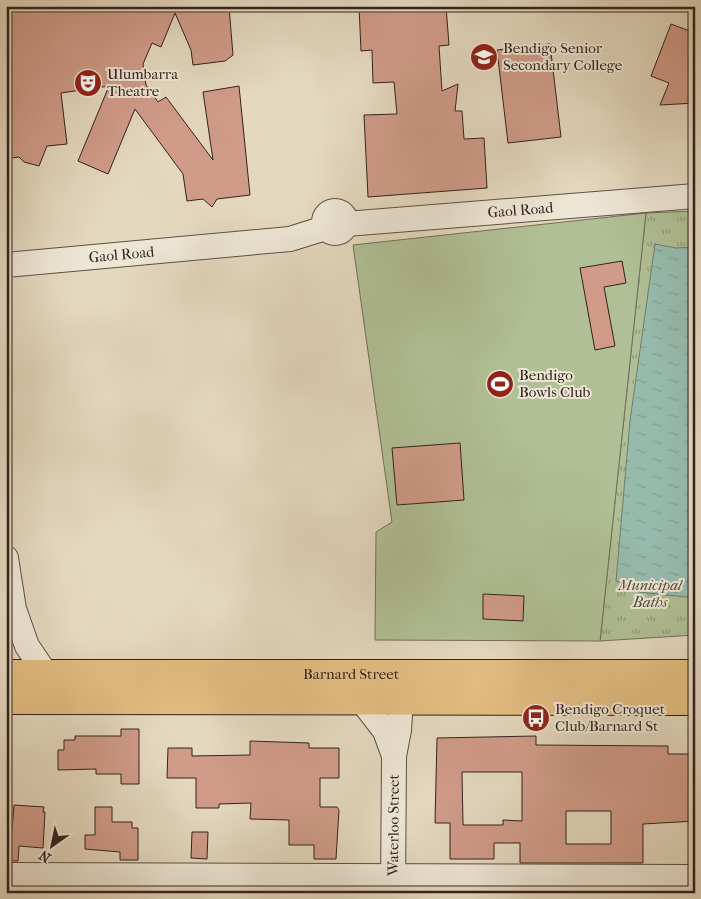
<svg xmlns="http://www.w3.org/2000/svg" width="701" height="899" viewBox="0 0 701 899" font-family="'IM FELL French Canon',serif">
	<defs>
		<pattern id="park-tufts" width="24" height="20" patternUnits="userSpaceOnUse" patternTransform="scale(1.25)"><rect width="24" height="20" fill="#b0bf95"/><path d="M3 7l-1-3M5 7V3M7 7l1-3M15 17l-1-3M17 17v-4M19 17l1-3" fill="none" stroke="#909b79"/></pattern>
		<pattern id="water-ripples" width="26" height="14" patternUnits="userSpaceOnUse" patternTransform="scale(1.25)"><rect width="26" height="14" fill="#96bbad"/><path d="M2 4q2-2 4 0t4 0M15 11q2-2 4 0t4 0" fill="none" stroke="#82a094"/></pattern>
	</defs>
	<rect width="100%" height="100%" fill="#e4d8bf"/>
	<filter id="stains"><feTurbulence type="fractalNoise" baseFrequency=".004" numOctaves="4"/><feColorMatrix values="0 0 0 0 .2 0 0 0 0 .09 0 0 0 0 .02 0 0 0 .5 -.17"/></filter>
	<radialGradient id="worn" r=".72"><stop offset=".6" stop-color="#630" stop-opacity="0"/><stop offset="1" stop-color="#630" stop-opacity=".3"/></radialGradient>
	<path fill="url(#park-tufts)" stroke="#717159" d="M695 211V635L600 641 646 213Z"/>
	<path fill="#b0bf95" stroke="#717159" d="M646 213 600 641 375 640 376 532 392 522 353 245Z"/>
	<path fill="url(#water-ripples)" stroke="#6e7e73" d="M655 244 676 248 695 247V598L639 592 616 581 630 421Z"/>
	<g fill="#d09b89" stroke="#32231d" fill-rule="evenodd">
		<path d="M6 6 229 7 233 55 225 61 193 65 191 50 175 13 161 47 152 43 143 64 146 85 158 102 166 97 213 160 203 92 239 86 250 195 217 199 212 207 203 199 187 201 183 174 135 109 108 174 78 161 109 86 61 93 67 144 47 146 39 166 24 162 19 157 6 159Z"/>
		<path d="M359 6H446L449 45 439 46 442 91 458 84 455 111H462L464 139 484 138 487 188 368 197 364 115 397 114 394 82 373 83 372 50 361 51Z"/>
		<path d="M671 24 695 33V103L660 105 669 83 651 76Z"/>
		<path d="M550 44 561 137 508 143 497 50Z"/>
		<path d="M622 261 626 283 604 287 615 346 595 350 580 268Z"/>
		<path d="M460 443 464 500 397 505 392 448Z"/>
		<path d="M483 594 524 596 523 621 483 619Z"/>
		<path d="M121 729H139V784H121V774H96V769L58 770V750H64V740H75V736H121Z"/>
		<path d="M536 736V745L668 746V754H695V821L643 824V863H520V843H494V859H450V823H435L437 738ZM462 772H522V821L503 820V825H463ZM566 811H611V844H566Z"/>
		<path d="M250 741 309 743V748H339V778H320V807H337L339 810 336 859H314V845H289V820L250 819 251 803 219 804V808H196V778H167L168 748H192V756L250 755Z"/>
		<path d="M14 805 44 807 43 812H45L43 848 19 846 18 861H6V831H12Z"/>
		<path d="M95 807H112V822H132V828H138V860H120V852L85 849V835H95Z"/>
		<path d="M192 832H208L207 859 191 858Z"/>
	</g>
	<g fill="none" stroke-linecap="round" stroke-linejoin="round">
		<g stroke="#5e5046" stroke-width="26">
			<g id="minor">
				<circle cx="335" cy="222" r="11"/>
				<path id="s1" d="M346 224 695 196"/>
				<path id="s2" d="M6 265 290 239 325 228"/>
				<path d="M6 558 14 609 27 646 46 674"/>
				<path d="M361 700 385 731 394 756"/>
				<path d="M6 875 695 877"/>
				<path id="s3" d="M393 891 394 756 399 730 401 700"/>
			</g>
		</g>
		<g stroke="#32231d" stroke-width="30">
			<g id="major">
				<path id="s4" d="M6 674H695"/>
				<path d="M6 700 695 701"/>
			</g>
		</g>
		<use href="#minor" stroke="#ede6d5" stroke-width="24"/>
		<use href="#major" stroke="#e2bc80" stroke-width="28"/>
	</g>
	<defs>
		<g id="school-disc" transform="scale(1.4375)"><circle r="9.5" fill="#8f2418" stroke="#ede6d5"/><path d="M0-5L7-2L0 1L-7-2ZM-4 1L0 2.5L4 1V4Q0 6-4 4Z" fill="#fff"/></g>
		<g id="theatre-disc" transform="scale(1.4375)"><circle r="9.5" fill="#8f2418" stroke="#ede6d5"/><path d="M-5-5.5Q0-4 5-5.5V0Q5 5 0 6Q-5 5-5 0ZM-3.3-2.5H-1v1.5H-3.3ZM1-2.5H3.3v1.5H1ZM-2.8 1Q0 5.5 2.8 1Z" fill="#fff"/></g>
		<g id="stadium-disc" transform="scale(1.4375)"><circle r="9.5" fill="#8f2418" stroke="#ede6d5"/><path d="M0-5a6.5 5 0 1 0 0 10a6.5 5 0 1 0 0-10ZM-3.5-1.8h7v3.6h-7Z" fill="#fff"/></g>
		<g id="bus-disc" transform="scale(1.4375)"><circle r="9.5" fill="#8f2418" stroke="#ede6d5"/><path d="M-5-6H5V4H4V6H2V4H-2V6H-4V4H-5ZM-3.5-4V0h7V-4ZM-3.5 1.2v1.5H-2V1.2ZM2 1.2v1.5H3.5V1.2Z" fill="#fff"/></g>
	</defs>
	<g fill-rule="evenodd">
		<use href="#school-disc" x="484" y="57"/>
		<use href="#theatre-disc" x="88" y="83"/>
		<use href="#stadium-disc" x="500" y="384"/>
		<use href="#bus-disc" x="536" y="718"/>
	</g>
	<g text-anchor="middle" dominant-baseline="central" stroke-width="4" stroke-linejoin="round" paint-order="stroke">
		<g font-size="15" fill="#32231d" stroke="#ede6d5" text-anchor="start">
			<text x="503" y="48">Bendigo Senior<tspan x="503" dy="17">Secondary College</tspan></text>
			<text x="107" y="74">Ulumbarra<tspan x="107" dy="17">Theatre</tspan></text>
			<text x="519" y="375">Bendigo<tspan x="519" dy="17">Bowls Club</tspan></text>
			<text x="555" y="709">Bendigo Croquet<tspan x="555" dy="17">Club/Barnard St</tspan></text>
		</g>
		<g font-size="15" fill="#32231d" stroke="#ede6d5">
			<text stroke="none"><textPath href="#s1" startOffset="175">Gaol Road</textPath></text>
			<text stroke="none"><textPath href="#s2" startOffset="116">Gaol Road</textPath></text>
			<text stroke="none"><textPath href="#s4" startOffset="345">Barnard Street</textPath></text>
			<text stroke="none"><textPath href="#s3" startOffset="66">Waterloo Street</textPath></text>
		</g>
		<g font-size="15" font-style="italic" fill="#524a3b" stroke="#ede6d5">
			<text x="650" y="585">Municipal<tspan x="650" dy="17">Baths</tspan></text>
		</g>
	</g>
	<rect width="701" height="899" fill="none" stroke="#e4d8bf" stroke-width="25"/>
	<rect x="8" y="8" width="686" height="884" fill="none" stroke="#32231d" stroke-width="2.5"/>
	<rect x="12" y="12" width="676" height="874" fill="none" stroke="#32231d"/>
	<g transform="translate(52 846) rotate(213)" stroke="#ede6d5" stroke-width="4" paint-order="stroke">
	<path d="M0-4L9 19L0 12L-9 19Z" fill="#32231d"/>
	<text y="-8" font-size="14" font-weight="bold" text-anchor="middle" fill="#32231d">N</text>
	</g>
	<rect width="100%" height="100%" filter="url(#stains)"/>
	<rect width="100%" height="100%" fill="url(#worn)"/>
</svg>
